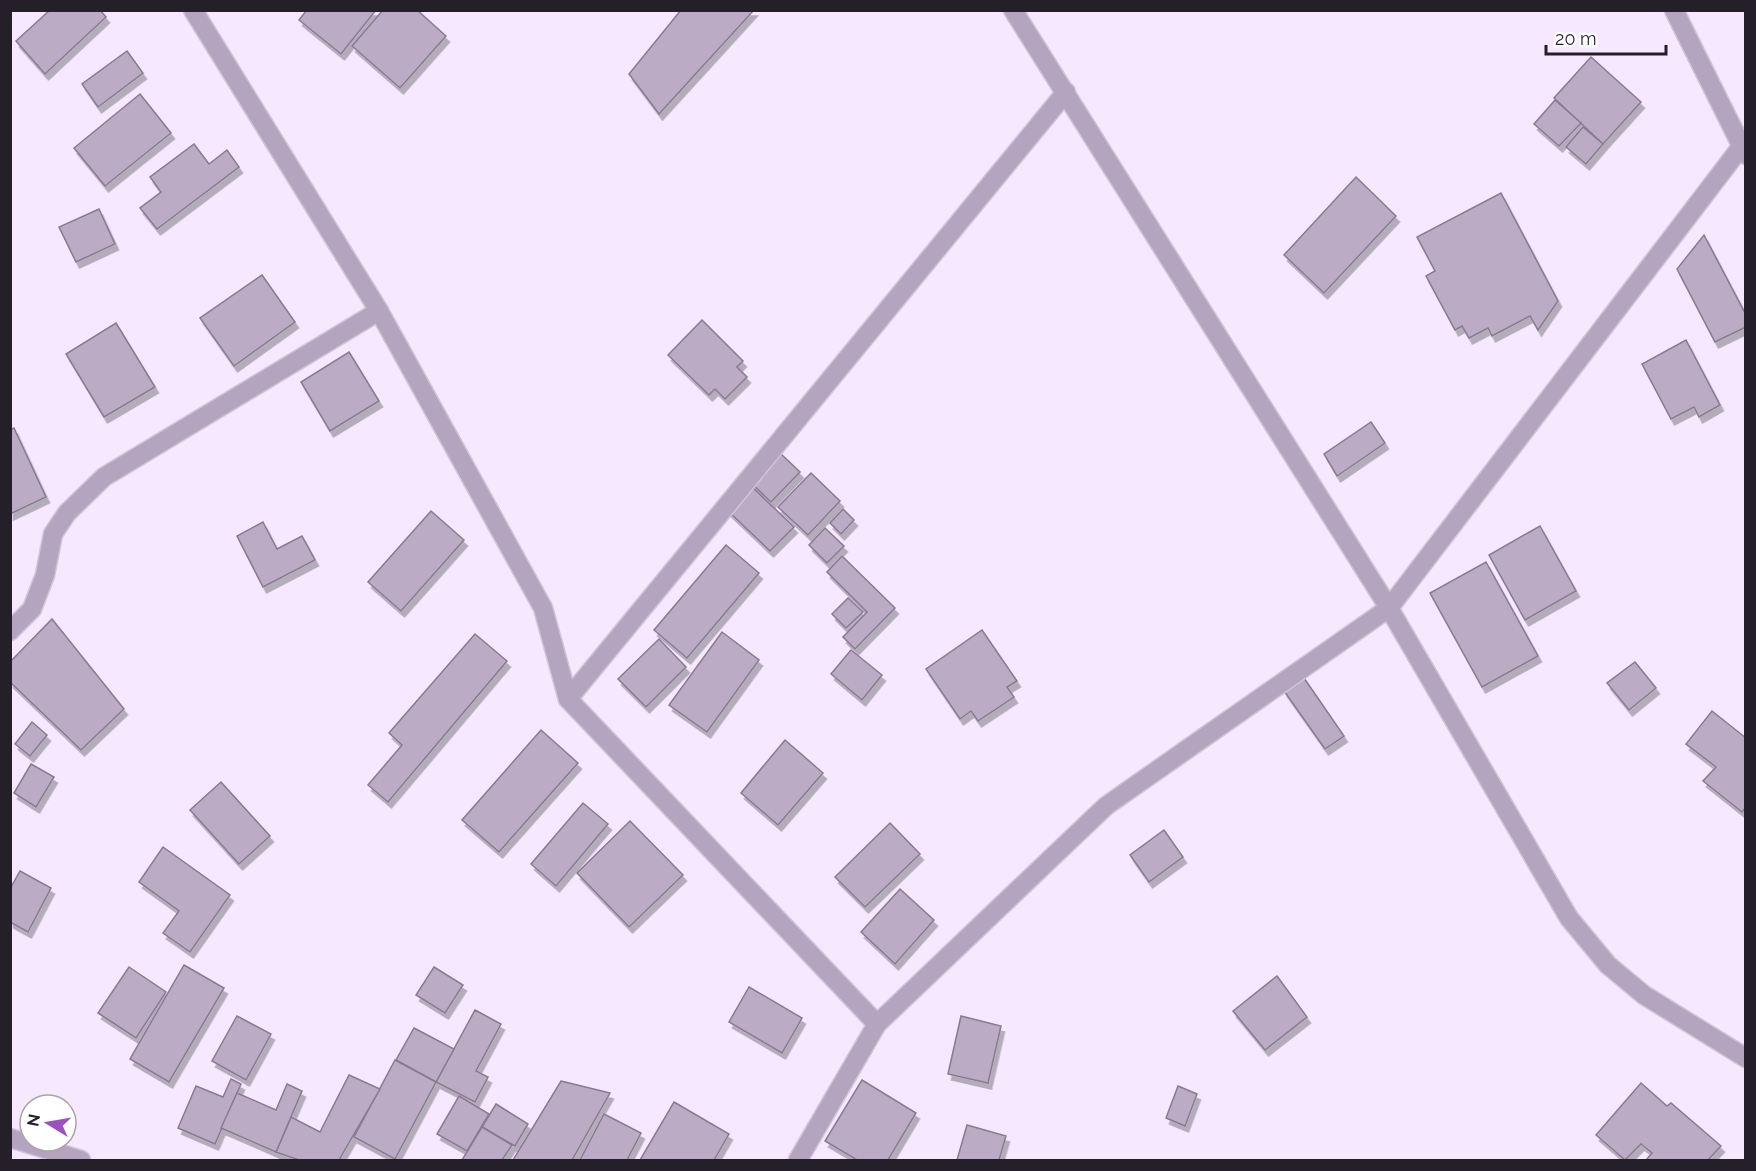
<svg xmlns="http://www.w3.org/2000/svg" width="1756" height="1171" viewBox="0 0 1756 1171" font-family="Raleway,sans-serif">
	<defs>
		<filter id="shadow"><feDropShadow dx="3.5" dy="6" stdDeviation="0" flood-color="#0004"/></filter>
	</defs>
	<rect width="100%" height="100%" fill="#f6e9ff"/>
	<g fill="#bbabc5" stroke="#897a92" stroke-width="1.5" filter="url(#shadow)">
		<path d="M50 10H100L106 17 45 74 16 41Z"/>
		<path d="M307 10H376L341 54 299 20Z"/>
		<path d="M383 10H417L446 36 400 88 352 46Z"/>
		<path d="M681 10H754L659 114 629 74Z"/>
		<path d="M127 51 143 73 98 107 82 84Z"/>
		<path d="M1591 57 1641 102 1603 144 1554 98Z"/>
		<path d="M140 94 171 133 105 186 74 148Z"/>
		<path d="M1555 100 1581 123 1559 146 1534 124Z"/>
		<path d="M1583 127 1603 144 1586 164 1566 147Z"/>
		<path d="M194 144 209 164 227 150 239 167 157 229 140 208 161 192 150 177Z"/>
		<path d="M1356 177 1396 216 1324 293 1284 255Z"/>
		<path d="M1501 193 1558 301 1538 330 1530 316 1492 336 1488 328 1469 338 1462 326 1455 330 1426 276 1435 271 1417 237Z"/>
		<path d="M99 209 115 244 76 262 59 227Z"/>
		<path d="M1704 235 1746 315V327L1715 342 1677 269Z"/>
		<path d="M262 275 295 322 234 366 200 318Z"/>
		<path d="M702 320 743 361 737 367 747 377 725 399 715 389 709 395 668 355Z"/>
		<path d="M116 323 155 387 104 417 66 354Z"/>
		<path d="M1686 340 1720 405 1699 417 1694 407 1671 419 1642 364Z"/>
		<path d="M349 352 379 401 330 431 301 382Z"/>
		<path d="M1371 422 1385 443 1337 476 1324 454Z"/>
		<path d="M14 428 46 497 10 514V430Z"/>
		<path d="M780 453 800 472 771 502 751 483Z"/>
		<path d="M811 473 840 501 808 535 778 507Z"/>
		<path d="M750 485 794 527 770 551 727 510Z"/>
		<path d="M843 509 854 520 841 534 830 523Z"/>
		<path d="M431 511 464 540 401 611 368 582Z"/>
		<path d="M263 522 277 549 302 536 315 560 263 587 237 536Z"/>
		<path d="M1540 526 1576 591 1525 620 1489 555Z"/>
		<path d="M825 528 844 546 827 563 809 545Z"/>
		<path d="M726 545 759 573 687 658 654 630Z"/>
		<path d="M842 556 895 608 855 649 843 637 867 612 827 572Z"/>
		<path d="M1486 562 1538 656 1482 687 1430 593Z"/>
		<path d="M848 598 863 612 846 628 832 614Z"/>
		<path d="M52 619 124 709 81 750 10 682V662Z"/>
		<path d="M982 630 1017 681 1007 687 1014 697 978 721 971 711 960 719 926 669Z"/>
		<path d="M722 632 759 660 707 732 669 705Z"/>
		<path d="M475 634 507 661 388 802 368 785 402 745 389 733Z"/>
		<path d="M659 639 686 667 646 707 618 679Z"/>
		<path d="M851 650 882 675 862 700 831 674Z"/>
		<path d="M1635 662 1656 688 1629 710 1607 683Z"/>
		<path d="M1304 678 1344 736 1325 749 1284 691Z"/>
		<path d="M1712 711 1746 738V807L1742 812 1703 781 1716 767 1686 744Z"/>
		<path d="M32 722 47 735 30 756 15 744Z"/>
		<path d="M541 730 578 763 499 852 462 820Z"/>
		<path d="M785 740 823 773 778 825 741 793Z"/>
		<path d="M31 764 54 777 36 807 14 793Z"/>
		<path d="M221 782 270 836 239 864 190 810Z"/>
		<path d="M583 803 608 824 556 886 531 864Z"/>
		<path d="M630 821 683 875 629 927 577 873Z"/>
		<path d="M890 823 920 854 865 907 835 877Z"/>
		<path d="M1164 830 1183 857 1149 882 1130 855Z"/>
		<path d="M163 847 230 895 190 952 163 933 179 911 139 882Z"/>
		<path d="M20 871 51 888 28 932 10 922V889Z"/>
		<path d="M900 889 934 920 895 964 861 932Z"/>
		<path d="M184 965 224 988 169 1082 130 1059Z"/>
		<path d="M129 967 166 992 136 1038 98 1013Z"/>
		<path d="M434 967 463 985 445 1013 416 995Z"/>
		<path d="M1277 976 1307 1017 1265 1050 1233 1011Z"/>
		<path d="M749 987 802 1018 782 1053 729 1022Z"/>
		<path d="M475 1010 501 1024 476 1071 488 1077 475 1102 436 1082Z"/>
		<path d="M237 1016 271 1034 246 1080 212 1061Z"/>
		<path d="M961 1016 1001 1026 988 1083 948 1074Z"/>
		<path d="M414 1028 454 1049 436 1082 396 1060Z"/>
		<path d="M395 1060 436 1082 395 1159 354 1137Z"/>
		<path d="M349 1075 380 1089 339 1160H299L276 1152 291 1117 320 1132Z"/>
		<path d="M231 1079 241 1084 215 1144 178 1128 196 1086 223 1097Z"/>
		<path d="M862 1080 916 1113 888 1160H857L825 1141Z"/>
		<path d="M561 1081 610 1093 572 1160H513Z"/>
		<path d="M1641 1083 1667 1106 1671 1103 1721 1146 1708 1160H1646L1652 1153 1641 1144 1625 1160 1596 1135Z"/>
		<path d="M287 1084 302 1091 276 1152 221 1128 237 1093 276 1110Z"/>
		<path d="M1178 1086 1197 1094 1185 1126 1166 1118Z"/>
		<path d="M459 1096 489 1114 467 1151 437 1134Z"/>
		<path d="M674 1102 729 1134 714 1160H640Z"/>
		<path d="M496 1104 528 1124 515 1146 482 1127Z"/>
		<path d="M604 1114 641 1133 627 1160H580Z"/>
		<path d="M967 1125 1006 1136 999 1160H957Z"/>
		<path d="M482 1127 512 1145 502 1160H462Z"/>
	</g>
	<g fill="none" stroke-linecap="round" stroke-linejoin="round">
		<g stroke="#d0c5d8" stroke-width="21">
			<g id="minor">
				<path d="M193 10 379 311 543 608 568 699 877 1024"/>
				<path d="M1013 10 1389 608 1569 918 1608 965 1644 995 1746 1058"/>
				<path d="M1674 10 1746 155"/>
				<path d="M10 631 32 609 45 575 53 534 67 513 104 477 379 311"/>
				<path d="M568 699 1066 92"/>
				<path d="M10 1138 81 1160"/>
				<path d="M798 1160 877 1024 1106 806 1389 608 1741 147"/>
			</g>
		</g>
		<use href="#minor" stroke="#b5a4bf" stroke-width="18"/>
	</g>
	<rect width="1756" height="1171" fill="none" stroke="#251f29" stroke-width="24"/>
	<g transform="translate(48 1123) rotate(281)"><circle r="28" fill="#ffffff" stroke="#a8a5a9" stroke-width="1.5"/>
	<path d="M0-4.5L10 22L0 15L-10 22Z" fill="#9d50c2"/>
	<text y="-9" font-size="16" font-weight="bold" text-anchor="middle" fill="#251f29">N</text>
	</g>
	<path d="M1546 45v9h120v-9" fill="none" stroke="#251f29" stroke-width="3"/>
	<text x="1555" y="45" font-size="18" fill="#251f29" stroke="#ffffff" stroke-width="4.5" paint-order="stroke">20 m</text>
</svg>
